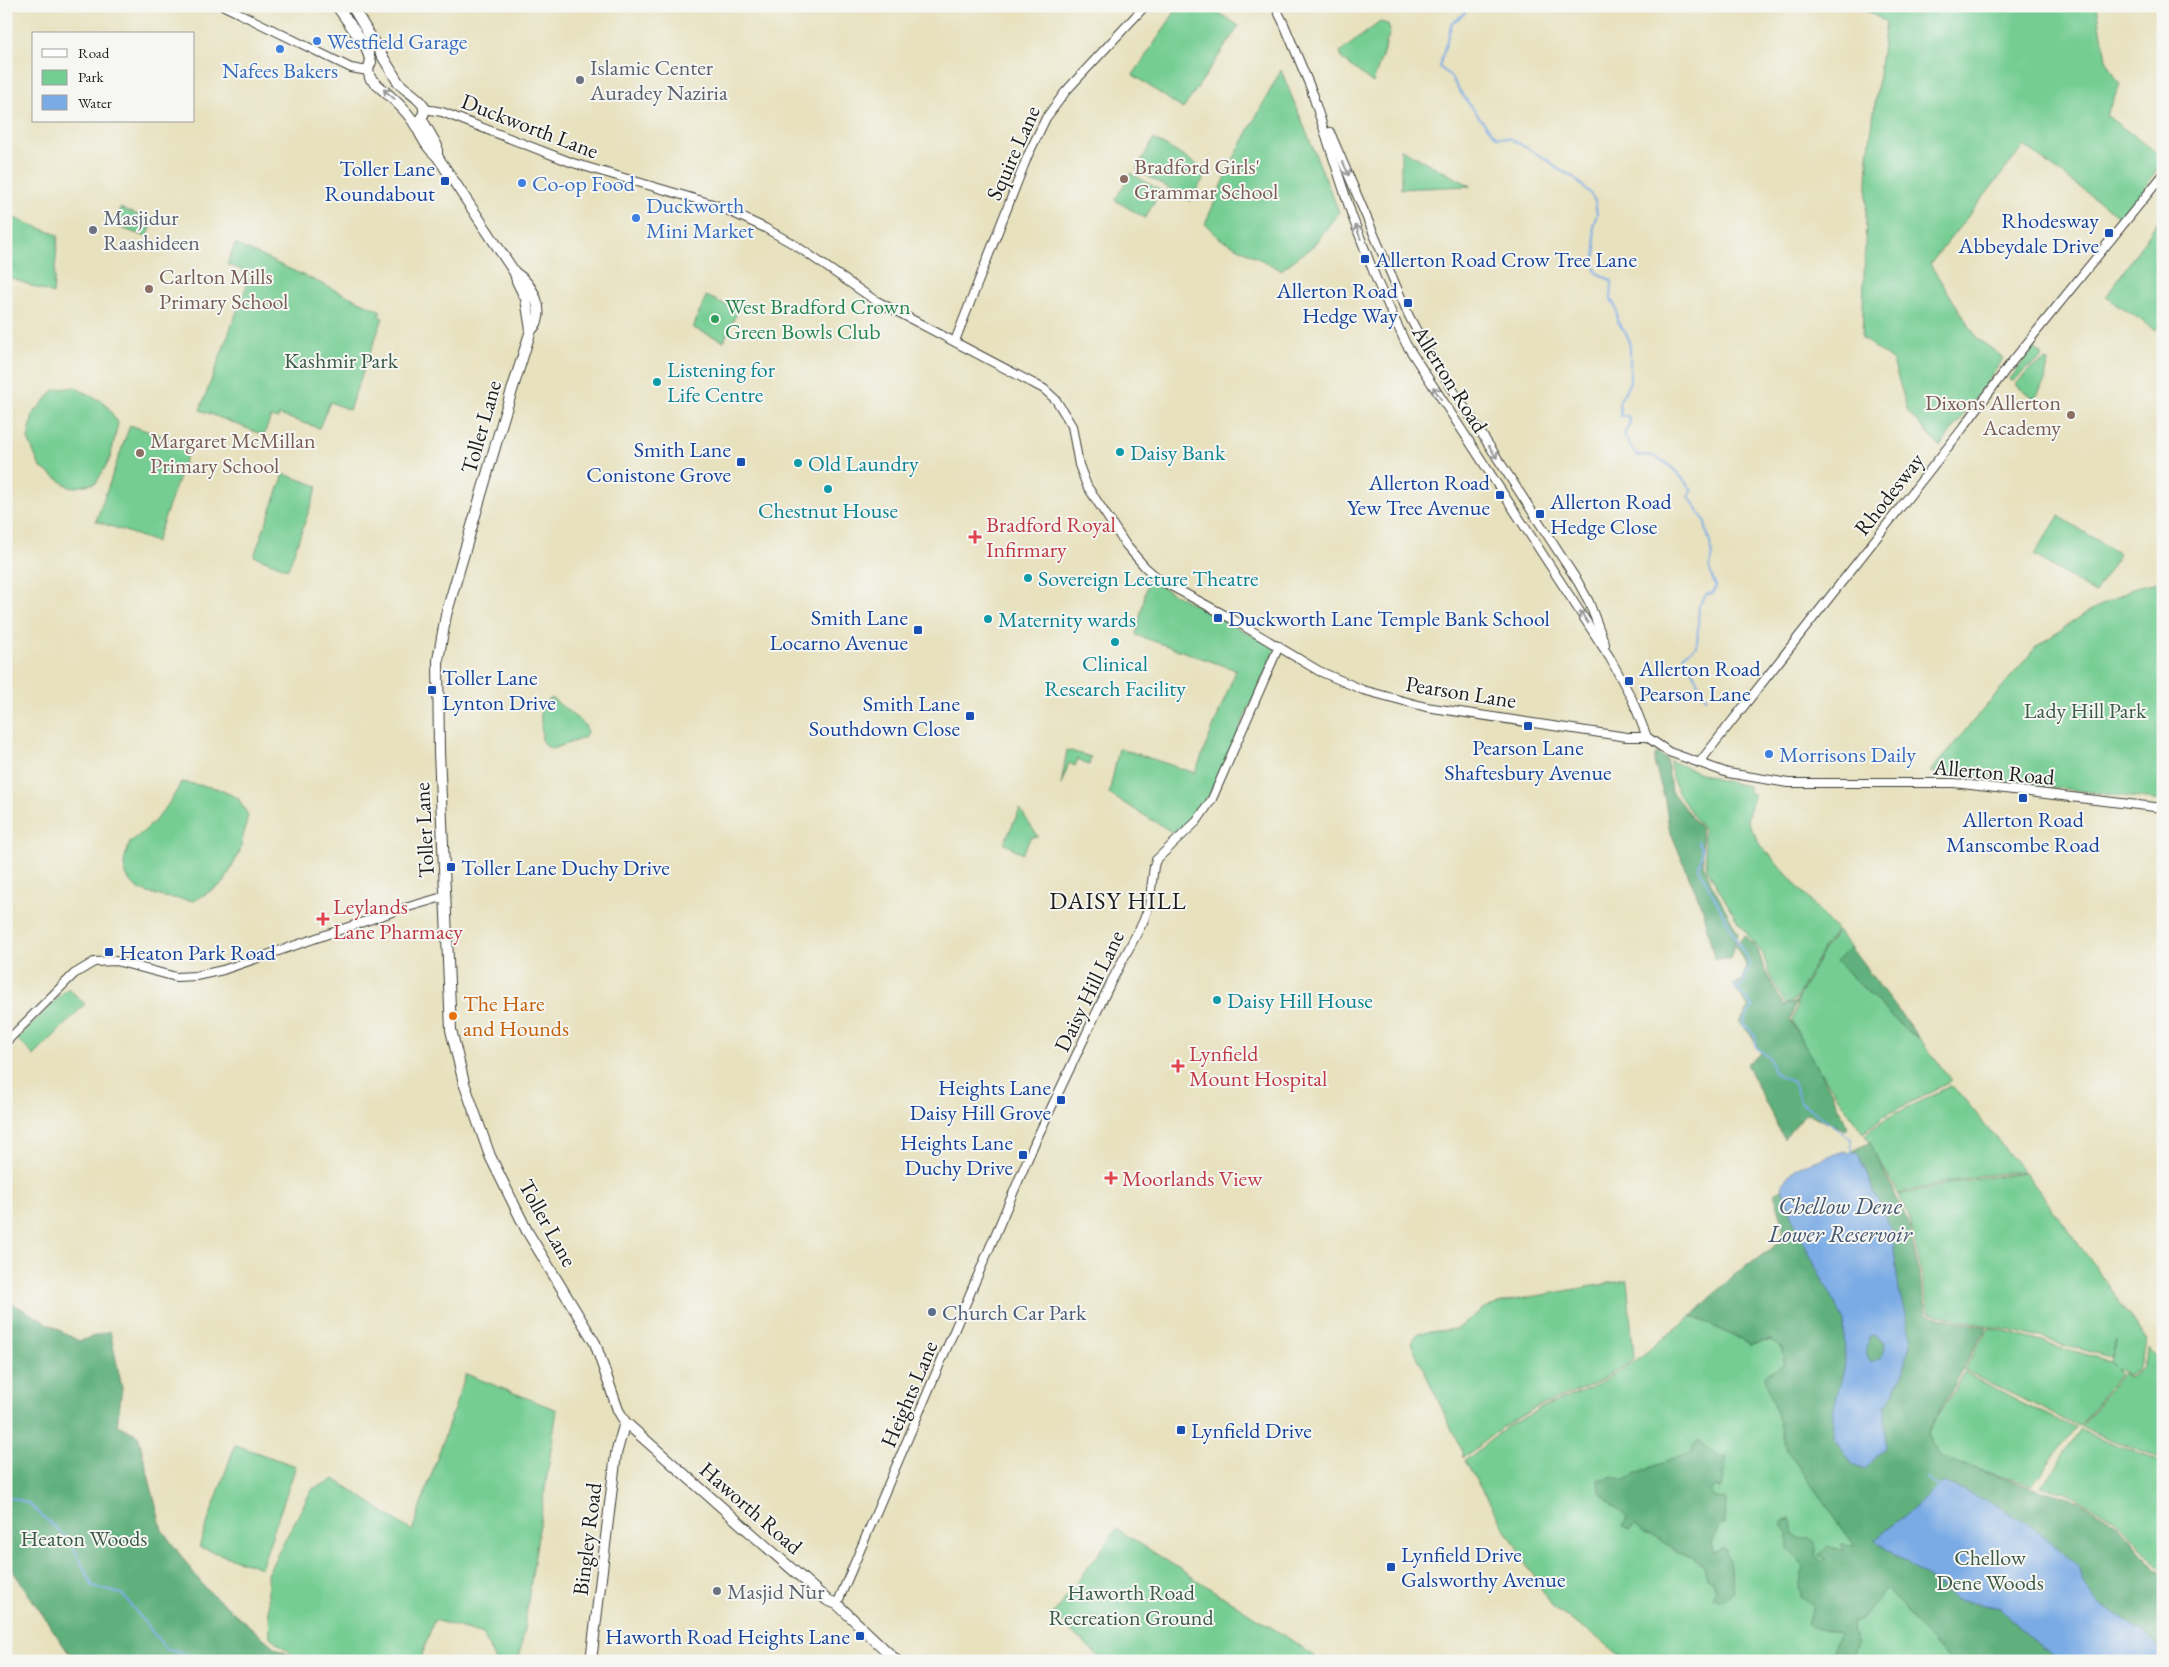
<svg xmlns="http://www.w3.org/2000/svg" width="2169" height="1667" viewBox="0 0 2169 1667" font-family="'EB Garamond',serif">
	<rect width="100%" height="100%" fill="#f6f6f2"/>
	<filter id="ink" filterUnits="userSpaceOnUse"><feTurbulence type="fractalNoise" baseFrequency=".02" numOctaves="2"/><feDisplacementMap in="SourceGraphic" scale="10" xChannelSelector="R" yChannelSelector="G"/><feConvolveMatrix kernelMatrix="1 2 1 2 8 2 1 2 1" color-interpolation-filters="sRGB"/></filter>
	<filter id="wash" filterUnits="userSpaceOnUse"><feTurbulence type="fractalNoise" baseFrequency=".0096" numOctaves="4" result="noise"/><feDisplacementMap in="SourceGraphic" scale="20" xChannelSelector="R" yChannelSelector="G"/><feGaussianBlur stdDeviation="1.12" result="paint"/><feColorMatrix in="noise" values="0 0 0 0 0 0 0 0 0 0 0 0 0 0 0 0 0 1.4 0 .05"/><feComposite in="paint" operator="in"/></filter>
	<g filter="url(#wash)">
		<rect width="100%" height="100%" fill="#e7e1be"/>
		<g fill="#74cd93" stroke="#487458">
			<path d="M1179 6H1209L1239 26 1183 109 1133 75Z"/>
			<path d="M1858 6H2097L2106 59 2120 85 2106 115 2163 158V161L2124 220 2024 146 1930 264 1977 338 2004 358 1940 447 1908 412 1893 361 1862 338 1868 156 1886 22Z"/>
			<path d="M1380 22 1388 24 1390 32 1373 83 1342 59 1340 52Z"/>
			<path d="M1281 70 1339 212 1313 246 1281 270 1219 238 1205 224 1234 158Z"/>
			<path d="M1154 139 1208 171 1190 201 1136 169Z"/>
			<path d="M1401 149 1471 186 1401 189Z"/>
			<path d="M1131 173 1161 191 1145 218 1115 200Z"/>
			<path d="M120 208 154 221 147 237 112 225Z"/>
			<path d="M6 215 58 235 53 294 6 276Z"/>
			<path d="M2162 215 2163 320 2156 330 2106 297Z"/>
			<path d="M235 244 381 311 379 316 383 318 349 410 330 402 319 428 279 415 278 419 271 417 264 435 200 410 251 274 227 264Z"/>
			<path d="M706 296 738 310 724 341 693 328Z"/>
			<path d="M2034 348 2042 354V358L2026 369 2014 381 2009 380Z"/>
			<path d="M2046 360 2048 362 2045 381 2035 399 2015 385 2030 369Z"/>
			<path d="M74 387 105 403 118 423 110 459 96 483 71 488 40 467 28 439 33 414 54 390Z"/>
			<path d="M130 425 190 446 156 542 96 521Z"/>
			<path d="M284 474 318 486 288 569 254 556Z"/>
			<path d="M2059 516 2119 554 2095 593 2034 555Z"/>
			<path d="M1148 580 1276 648 1210 794 1196 815 1177 835 1109 794 1119 748 1195 773 1236 670 1136 635Z"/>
			<path d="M2163 581V801L1930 772 2037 646 2086 613 2135 587Z"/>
			<path d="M552 698 585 725 587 733 584 738 552 749 544 745 542 740 540 704Z"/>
			<path d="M1067 750 1091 757 1089 765 1078 759 1075 766 1069 763 1061 785Z"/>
			<path d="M1670 761 1719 780 1748 786 1750 793 1754 795 1747 820 1759 843 1836 930 1824 947 1796 999 1786 1005 1769 974 1763 954 1738 922 1707 869 1703 830 1679 795 1672 777Z"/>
			<path d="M181 782 216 788 238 798 248 815 240 851 224 883 194 901C171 897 126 898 124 865 124 858 128 848 130 842 152 827 170 806 181 782Z"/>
			<path d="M1020 809 1038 837H1031L1022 854 1004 843Z"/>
			<path d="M1837 931 1850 947 1836 961 1907 1031 1919 1038 1952 1081 1884 1116 1863 1133 1811 1059 1792 1021 1797 1006V1000L1824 949Z"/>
			<path d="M68 988 85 1004 34 1056 17 1039Z"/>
			<path d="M1950 1086 1956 1089 2023 1171C1980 1175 1939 1183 1898 1194L1865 1135 1885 1119Z"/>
			<path d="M2025 1172 2094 1265 2147 1342 2137 1369 2128 1375 2116 1369 2120 1375 2079 1426 1964 1371 1988 1327 2109 1361 2113 1365 2110 1361 2116 1339 2110 1357 2021 1333 1930 1313 1909 1216 1899 1195 1956 1182Z"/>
			<path d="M1627 1280 1634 1358 1630 1363 1587 1387 1533 1409 1500 1429 1463 1458 1461 1449 1411 1343 1418 1333 1457 1329 1484 1308 1508 1301Z"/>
			<path d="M1692 1316 1751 1344 1772 1340 1783 1348 1784 1364 1824 1502 1886 1589 1950 1661H1626L1595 1636 1553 1608 1465 1461 1507 1427 1543 1407 1588 1389 1630 1365Z"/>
			<path d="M2148 1349 2163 1367V1460L2080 1427 2123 1374 2129 1377 2141 1368Z"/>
			<path d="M1964 1373 2027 1406 2076 1427 2032 1485 1940 1458 1927 1434Z"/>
			<path d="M466 1374 557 1410 519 1661H495L483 1634 434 1620 420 1661H301L270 1637 267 1574 312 1489 335 1479 412 1531Z"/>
			<path d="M2080 1430 2163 1463V1572L2116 1520 2076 1497 2041 1487Z"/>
			<path d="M235 1445 296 1466 261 1568 199 1547Z"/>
			<path d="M1117 1529 1299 1645 1320 1661H1103L1053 1614Z"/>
		</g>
		<g fill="#5fb07d" stroke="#3e664c">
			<path d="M1656 753 1667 759 1671 791 1700 828 1702 837 1703 863 1711 883 1738 933 1730 959H1714L1703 910 1669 828 1665 800 1654 762Z"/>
			<path d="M1745 935 1758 950 1764 969 1784 1006 1796 1002 1790 1020 1833 1095 1848 1128 1846 1130 1806 1113 1784 1139 1746 1064 1761 1054 1752 1036 1739 1023 1749 1008 1733 985 1743 980 1746 965 1735 945Z"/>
			<path d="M1850 947 1919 1038 1907 1031 1836 961Z"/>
			<path d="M1870 1142 1908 1222 1928 1315 1986 1327 1927 1434 1940 1457 2048 1493 2080 1501 2116 1523 2156 1570 2163 1575V1661H1950L1886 1589 1862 1619 1852 1623 1851 1631 1857 1643 1850 1661 1838 1659 1833 1650 1839 1636 1837 1634 1810 1626 1807 1623 1813 1606 1800 1596 1799 1587 1804 1566 1788 1548V1531L1783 1526V1521L1791 1518C1794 1523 1792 1528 1794 1533 1801 1545 1818 1532 1816 1556L1823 1562 1826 1559 1819 1555 1828 1546 1842 1552 1841 1545 1855 1546 1786 1449 1765 1376 1784 1364 1783 1348 1772 1340 1751 1344 1692 1316 1733 1276 1782 1241 1783 1223 1774 1193Z"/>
			<path d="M6 1300 79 1341 110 1331 122 1388 117 1425 138 1435 162 1530 205 1588 274 1647 301 1661H88L68 1652 6 1561Z"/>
			<path d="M1698 1440 1718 1456 1727 1457 1721 1489 1716 1486 1711 1490 1716 1498 1726 1499 1725 1524H1720L1712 1542 1713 1552 1723 1547 1727 1550 1734 1592 1724 1601 1712 1598 1715 1588 1713 1581 1707 1578 1704 1566 1692 1557 1678 1553 1656 1537 1644 1533 1636 1525 1631 1530 1623 1527 1627 1518 1600 1492 1599 1479H1606L1612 1476 1625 1480 1651 1467 1693 1452V1447Z"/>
		</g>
		<g fill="#7aabe5" stroke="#4b6480" fill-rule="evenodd">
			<path d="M1844 1151 1851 1154 1857 1152 1892 1232 1899 1291 1911 1338 1903 1375 1885 1406V1448L1865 1469 1852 1464 1833 1436V1412L1845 1364 1844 1321 1799 1234 1781 1185 1797 1167ZM1875 1336 1884 1341 1885 1346 1882 1357 1871 1363C1864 1354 1865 1346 1870 1337Z"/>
			<path d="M1944 1482 1992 1503 2031 1526 2078 1566 2083 1583 2099 1604 2149 1637 2160 1650 2159 1661H2060L2038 1645 2000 1608 1957 1600 1875 1540Z"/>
		</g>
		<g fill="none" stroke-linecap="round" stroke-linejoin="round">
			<g stroke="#7aabe5" stroke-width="2">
				<path d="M1466 6 1464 14 1452 23 1439 67C1455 78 1453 82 1464 97 1474 111 1485 125 1497 137L1509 138 1548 160 1556 168 1573 177 1590 193 1595 201 1597 214 1593 226 1596 248 1594 264 1597 273 1612 281 1611 299 1617 310V321L1627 335 1630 346V382L1619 402 1621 416H1628L1630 423 1624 434 1631 448 1639 456C1661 451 1679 474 1692 490L1689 496 1704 520 1713 555 1710 566 1711 575 1716 586 1713 593 1707 594 1699 605 1697 646 1684 655 1706 698"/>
				<path d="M1698 841 1702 850 1699 868 1750 965 1743 984 1736 987 1753 1007 1742 1023 1755 1035 1756 1047 1769 1058 1774 1073 1793 1082 1801 1102 1852 1139 1851 1155"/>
				<path d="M1927 1478 1940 1487"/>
				<path d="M6 1496 28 1503 71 1542 93 1587 122 1594 166 1649 209 1661"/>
			</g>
		</g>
	</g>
	<g filter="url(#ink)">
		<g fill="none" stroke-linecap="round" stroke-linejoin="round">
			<g stroke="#3a3a34" stroke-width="10">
				<g id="minor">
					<path d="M224 6 351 68 368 71"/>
					<path d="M1275 6 1284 24 1314 96"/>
					<path d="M1312 93 1352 216 1377 281 1406 344 1610 658 1632 699 1647 737 1669 752 1728 773 1788 783H1954L2163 808"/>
					<path d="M425 109 442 112 573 163 716 205 765 228 795 245 873 299 1044 389 1056 400 1072 426 1079 465 1087 486 1126 545 1145 567 1160 580 1232 619 1319 671 1363 690 1426 707 1627 737H1647"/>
					<path d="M1330 132 1409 316 1427 350 1578 582 1589 602 1605 644"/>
					<path d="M955 341 1028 155 1046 118 1066 91 1145 6"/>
					<path d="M1699 763 1963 428 2007 368 2163 175"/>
					<path d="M6 1042 74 974 94 962 116 961 176 977 196 976 223 970 398 910 446 896"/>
					<path d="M837 1604 1035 1142 1111 982 1143 922 1149 906 1154 866 1156 860 1197 821 1212 799 1279 646"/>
				</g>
			</g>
			<g stroke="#3a3a34" stroke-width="12">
				<g id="major">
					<path d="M337 6 366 47 371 62 368 69 370 78C383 91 398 101 410 117 420 130 424 146 437 156L515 273 517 281 526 299 531 330"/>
					<path d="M352 6 398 82C406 93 434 103 421 118"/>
					<path d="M421 118 437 146V156"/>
					<path d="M515 273C533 283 548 315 531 330L504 416 446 615 438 660 439 752 451 1030 464 1083 490 1156 527 1231 595 1343 618 1410 625 1422 827 1600 837 1604 897 1661"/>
					<path d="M591 1661 616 1454 625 1422"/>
				</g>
			</g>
			<use href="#minor" stroke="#fff" stroke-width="8"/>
			<use href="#major" stroke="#fff" stroke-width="10"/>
		</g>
		<defs><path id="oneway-shaft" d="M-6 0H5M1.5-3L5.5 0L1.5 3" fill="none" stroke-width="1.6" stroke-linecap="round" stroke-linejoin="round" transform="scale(1.25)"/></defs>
		<g stroke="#999">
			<use href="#oneway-shaft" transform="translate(389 94) rotate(-139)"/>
			<use href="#oneway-shaft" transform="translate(1346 169) rotate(66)"/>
			<use href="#oneway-shaft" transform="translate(1358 232) rotate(-111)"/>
			<use href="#oneway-shaft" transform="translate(1437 393) rotate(-123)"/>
			<use href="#oneway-shaft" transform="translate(1493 452) rotate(57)"/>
			<use href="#oneway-shaft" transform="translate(1584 617) rotate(-123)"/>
		</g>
	</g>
	<g fill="#3f7fe0" stroke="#f6f6f2" stroke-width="2">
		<circle cx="317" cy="41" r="5"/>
		<circle cx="280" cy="49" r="5"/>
		<circle cx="522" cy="183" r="5"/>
		<circle cx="636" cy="218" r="5"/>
		<circle cx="1769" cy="754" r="5"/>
	</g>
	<g fill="#6b7280" stroke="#f6f6f2" stroke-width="2">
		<circle cx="580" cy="80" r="5"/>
		<circle cx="93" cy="230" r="5"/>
		<circle cx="717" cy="1591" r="5"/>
	</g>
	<g fill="#8d6e63" stroke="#f6f6f2" stroke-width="2">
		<circle cx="1124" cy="179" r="5"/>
		<circle cx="149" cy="289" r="5"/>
		<circle cx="2071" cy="415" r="5"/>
		<circle cx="140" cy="453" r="5"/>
	</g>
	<g fill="#1a4fb4" stroke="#f6f6f2" stroke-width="2">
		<rect x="440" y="176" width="10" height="10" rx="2.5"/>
		<rect x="2104" y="228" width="10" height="10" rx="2.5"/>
		<rect x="1360" y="254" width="10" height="10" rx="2.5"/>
		<rect x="1403" y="298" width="10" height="10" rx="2.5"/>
		<rect x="736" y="457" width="10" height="10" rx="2.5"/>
		<rect x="1495" y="490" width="10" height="10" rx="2.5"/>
		<rect x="1535" y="509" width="10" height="10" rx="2.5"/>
		<rect x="1213" y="613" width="10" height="10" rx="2.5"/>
		<rect x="913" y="625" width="10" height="10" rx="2.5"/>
		<rect x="1624" y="676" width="10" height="10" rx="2.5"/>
		<rect x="427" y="685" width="10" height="10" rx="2.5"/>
		<rect x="965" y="711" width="10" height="10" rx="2.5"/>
		<rect x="1523" y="721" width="10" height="10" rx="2.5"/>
		<rect x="2018" y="793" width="10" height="10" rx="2.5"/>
		<rect x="446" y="862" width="10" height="10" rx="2.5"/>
		<rect x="104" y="947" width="10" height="10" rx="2.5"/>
		<rect x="1056" y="1095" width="10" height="10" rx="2.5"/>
		<rect x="1018" y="1150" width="10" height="10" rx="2.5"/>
		<rect x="1176" y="1425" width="10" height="10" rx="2.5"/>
		<rect x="1386" y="1562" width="10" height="10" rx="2.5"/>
		<rect x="855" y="1631" width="10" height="10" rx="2.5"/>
	</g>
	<circle fill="#2e9e5b" stroke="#f6f6f2" stroke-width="2" cx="715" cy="319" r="5"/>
	<g fill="#0f9aa8" stroke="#f6f6f2" stroke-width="2">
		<circle cx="657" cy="382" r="5"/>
		<circle cx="1120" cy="452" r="5"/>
		<circle cx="798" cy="463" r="5"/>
		<circle cx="828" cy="489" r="5"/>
		<circle cx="1028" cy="578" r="5"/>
		<circle cx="988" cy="619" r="5"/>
		<circle cx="1115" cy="642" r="5"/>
		<circle cx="1217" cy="1000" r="5"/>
	</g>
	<g fill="#e0444e" stroke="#f6f6f2" stroke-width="2">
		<path d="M972.5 529.5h5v5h5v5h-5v5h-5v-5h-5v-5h5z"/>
		<path d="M320.5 911.5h5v5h5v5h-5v5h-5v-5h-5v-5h5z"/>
		<path d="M1175.5 1058.5h5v5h5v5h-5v5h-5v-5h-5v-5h5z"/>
		<path d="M1108.5 1170.5h5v5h5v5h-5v5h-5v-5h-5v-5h5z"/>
	</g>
	<circle fill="#e8710a" stroke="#f6f6f2" stroke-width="2" cx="453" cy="1016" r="5"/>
	<circle fill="#5c6f8a" stroke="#f6f6f2" stroke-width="2" cx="932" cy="1312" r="5"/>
	<g text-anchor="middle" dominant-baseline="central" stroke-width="4" stroke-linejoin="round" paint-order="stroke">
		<g font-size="22" fill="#366cbe" stroke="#f6f6f2" text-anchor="start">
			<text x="327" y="41">Westfield Garage</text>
			<text x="280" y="70" text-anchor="middle">Nafees Bakers</text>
			<text x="532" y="183">Co-op Food</text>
			<text x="646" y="205">Duckworth<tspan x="646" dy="25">Mini Market</tspan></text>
			<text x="1779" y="754">Morrisons Daily</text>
		</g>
		<g font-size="22" fill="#5b616d" stroke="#f6f6f2" text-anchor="start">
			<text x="590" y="67">Islamic Center<tspan x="590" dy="25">Auradey Naziria</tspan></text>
			<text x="103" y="217">Masjidur<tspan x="103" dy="25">Raashideen</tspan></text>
			<text x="727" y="1591">Masjid Nur</text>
		</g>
		<g font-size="22" fill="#1c1c1c" stroke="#f6f6f2">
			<text transform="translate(530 126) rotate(21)">Duckworth Lane</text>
			<text transform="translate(1013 153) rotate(-66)">Squire Lane</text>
			<text transform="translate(1450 379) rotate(58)">Allerton Road</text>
			<text transform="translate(481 427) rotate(-74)">Toller Lane</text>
			<text transform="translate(1889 494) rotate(-52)">Rhodesway</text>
			<text transform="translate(1461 692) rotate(9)">Pearson Lane</text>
			<text transform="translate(1994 772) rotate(5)">Allerton Road</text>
			<text transform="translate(424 830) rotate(-93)">Toller Lane</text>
			<text transform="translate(1089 991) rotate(-64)">Daisy Hill Lane</text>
			<text transform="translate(548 1223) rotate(61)">Toller Lane</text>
			<text transform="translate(909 1394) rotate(-67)">Heights Lane</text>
			<text transform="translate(751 1508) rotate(41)">Haworth Road</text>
			<text transform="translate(587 1539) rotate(-83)">Bingley Road</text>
		</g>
		<g font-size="22" fill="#785e54" stroke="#f6f6f2" text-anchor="start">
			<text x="1134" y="166">Bradford Girls'<tspan x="1134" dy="25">Grammar School</tspan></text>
			<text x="159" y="276">Carlton Mills<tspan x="159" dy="25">Primary School</tspan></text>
			<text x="2061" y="402" text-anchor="end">Dixons Allerton<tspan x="2061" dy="25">Academy</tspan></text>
			<text x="150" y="440">Margaret McMillan<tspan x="150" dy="25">Primary School</tspan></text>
		</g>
		<g font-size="22" fill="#164399" stroke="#f6f6f2" text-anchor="end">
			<text x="435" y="168">Toller Lane<tspan x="435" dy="25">Roundabout</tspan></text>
			<text x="2099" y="220">Rhodesway<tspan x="2099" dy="25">Abbeydale Drive</tspan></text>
			<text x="1375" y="259" text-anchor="start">Allerton Road Crow Tree Lane</text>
			<text x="1398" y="290">Allerton Road<tspan x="1398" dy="25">Hedge Way</tspan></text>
			<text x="731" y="449">Smith Lane<tspan x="731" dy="25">Conistone Grove</tspan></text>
			<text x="1490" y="482">Allerton Road<tspan x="1490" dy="25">Yew Tree Avenue</tspan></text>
			<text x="1550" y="501" text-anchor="start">Allerton Road<tspan x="1550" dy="25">Hedge Close</tspan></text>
			<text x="908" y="617">Smith Lane<tspan x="908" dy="25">Locarno Avenue</tspan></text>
			<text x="1228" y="618" text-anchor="start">Duckworth Lane Temple Bank School</text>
			<text x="1639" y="668" text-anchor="start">Allerton Road<tspan x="1639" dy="25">Pearson Lane</tspan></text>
			<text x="442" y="677" text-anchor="start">Toller Lane<tspan x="442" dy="25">Lynton Drive</tspan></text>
			<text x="960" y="703">Smith Lane<tspan x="960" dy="25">Southdown Close</tspan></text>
			<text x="1528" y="747" text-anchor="middle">Pearson Lane<tspan x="1528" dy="25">Shaftesbury Avenue</tspan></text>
			<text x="2023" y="819" text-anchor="middle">Allerton Road<tspan x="2023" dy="25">Manscombe Road</tspan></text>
			<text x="461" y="867" text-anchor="start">Toller Lane Duchy Drive</text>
			<text x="119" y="952" text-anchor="start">Heaton Park Road</text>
			<text x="1051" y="1087">Heights Lane<tspan x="1051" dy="25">Daisy Hill Grove</tspan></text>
			<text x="1013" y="1142">Heights Lane<tspan x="1013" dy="25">Duchy Drive</tspan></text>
			<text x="1191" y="1430" text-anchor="start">Lynfield Drive</text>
			<text x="1401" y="1554" text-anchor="start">Lynfield Drive<tspan x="1401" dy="25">Galsworthy Avenue</tspan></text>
			<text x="850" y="1636">Haworth Road Heights Lane</text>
		</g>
		<g font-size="22" fill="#27864d" stroke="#f6f6f2" text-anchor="start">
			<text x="725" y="306">West Bradford Crown<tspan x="725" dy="25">Green Bowls Club</tspan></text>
		</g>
		<g font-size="22" fill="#3b5a46" stroke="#f6f6f2">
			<text x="341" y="360">Kashmir Park</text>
			<text x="2085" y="710">Lady Hill Park</text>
			<text x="84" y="1538">Heaton Woods</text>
			<text x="1990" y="1557">Chellow<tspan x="1990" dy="25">Dene Woods</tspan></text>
			<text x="1131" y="1592">Haworth Road<tspan x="1131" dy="25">Recreation Ground</tspan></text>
		</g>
		<g font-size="22" fill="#0d838f" stroke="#f6f6f2" text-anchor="start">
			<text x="667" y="369">Listening for<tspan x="667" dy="25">Life Centre</tspan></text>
			<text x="1130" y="452">Daisy Bank</text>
			<text x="808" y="463">Old Laundry</text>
			<text x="828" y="510" text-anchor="middle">Chestnut House</text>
			<text x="1038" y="578">Sovereign Lecture Theatre</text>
			<text x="998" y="619">Maternity wards</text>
			<text x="1115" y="663" text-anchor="middle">Clinical<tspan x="1115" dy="25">Research Facility</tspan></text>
			<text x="1227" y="1000">Daisy Hill House</text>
		</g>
		<g font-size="22" fill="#be3a42" stroke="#f6f6f2" text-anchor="start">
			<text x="986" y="524">Bradford Royal<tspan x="986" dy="25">Infirmary</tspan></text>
			<text x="333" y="906">Leylands<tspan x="333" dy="25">Lane Pharmacy</tspan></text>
			<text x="1189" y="1053">Lynfield<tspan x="1189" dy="25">Mount Hospital</tspan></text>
			<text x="1122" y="1178">Moorlands View</text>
		</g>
		<g font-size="22" fill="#c56008" stroke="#f6f6f2" text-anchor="start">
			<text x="463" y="1003">The Hare<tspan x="463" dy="25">and Hounds</tspan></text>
		</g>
		<g font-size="22" fill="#4e5e75" stroke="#f6f6f2" text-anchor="start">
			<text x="942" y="1312">Church Car Park</text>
		</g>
		<g font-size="24" letter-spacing="1" fill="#1c1c1c" stroke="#f6f6f2">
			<text x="1118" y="900">DAISY HILL</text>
		</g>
		<g font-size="24" font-style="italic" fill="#42556c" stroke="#f6f6f2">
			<text x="1840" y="1205">Chellow Dene<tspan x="1840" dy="28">Lower Reservoir</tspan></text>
		</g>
	</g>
	<rect width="2169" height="1667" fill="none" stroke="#f6f6f2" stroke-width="25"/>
	<rect x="32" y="32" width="162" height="90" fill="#f6f6f2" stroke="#9f9f9c"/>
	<rect x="42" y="49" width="25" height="8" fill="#ffffff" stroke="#9f9f9c"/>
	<text x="78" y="58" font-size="15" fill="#1c1c1c">Road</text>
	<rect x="42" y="70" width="25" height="15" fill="#74cd93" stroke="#9f9f9c"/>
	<text x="78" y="82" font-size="15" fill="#1c1c1c">Park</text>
	<rect x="42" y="95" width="25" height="15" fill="#7aabe5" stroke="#9f9f9c"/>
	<text x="78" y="108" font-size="15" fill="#1c1c1c">Water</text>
</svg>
